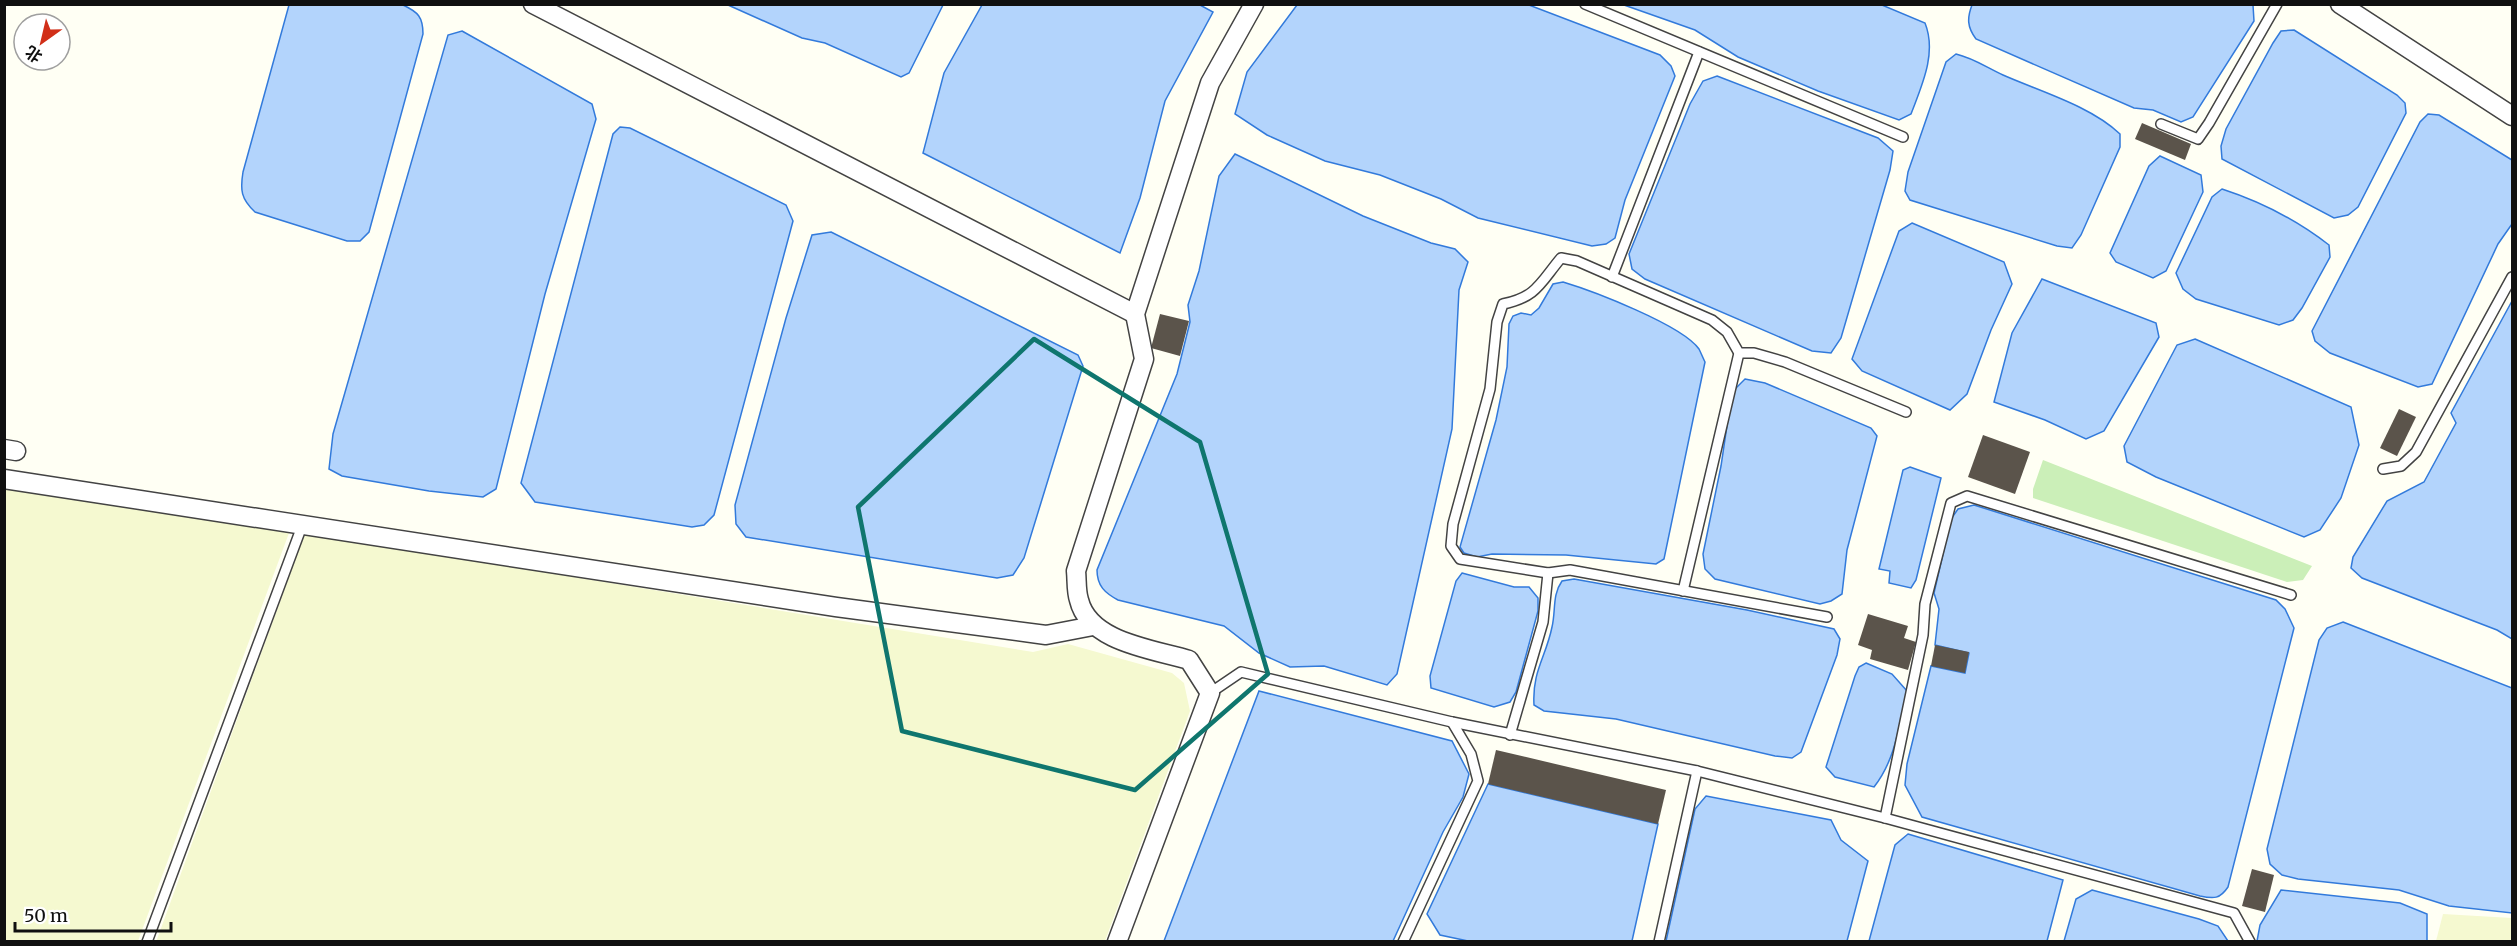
<svg xmlns="http://www.w3.org/2000/svg" width="2517" height="946" viewBox="0 0 2517 946" font-family="Merriweather,'Noto Sans SC',serif">
	<rect width="100%" height="100%" fill="#fffff4"/>
	<g fill="#f5f9d0">
		<path d="M4 487 289 533 138 941H5Z"/>
		<path d="M305 533 1033 652 1068 644 1172 673 1184 683 1190 711 1105 941 156 942Z"/>
		<path d="M2443 914 2512 918V941H2436Z"/>
	</g>
	<path fill="#cbefb8" d="M2043 460 2312 566 2303 580 2287 582 2033 498V489Z"/>
	<g fill="#b3d4fc" stroke="#327adb" stroke-width="1.5">
		<path d="M289 5H403C418 12 423 17 423 34L369 232 360 241H347L255 212C241 199 240 190 243 172Z"/>
		<path d="M728 5H943L909 73 901 77 825 43 802 38Z"/>
		<path d="M1200 5 1213 12 1165 101 1140 198 1120 253 923 153 944 73 982 5Z"/>
		<path d="M1297 5H1529L1660 55 1671 66 1675 76 1625 200 1615 238 1606 244 1592 246 1478 218 1441 199 1380 175 1325 161 1267 135 1235 114 1247 72Z"/>
		<path d="M1624 5H1882L1925 23C1937 53 1922 85 1911 114L1899 120 1818 91 1738 57 1695 30Z"/>
		<path d="M1972 5H2253L2254 21 2193 117 2181 122 2153 110 2134 108 1976 39C1967 27 1967 18 1972 5Z"/>
		<path d="M2294 30 2397 95 2405 103 2406 113 2358 207 2348 215 2334 218 2222 159 2221 146 2226 129 2273 43 2281 31Z"/>
		<path d="M462 31 592 104 596 119 545 294 496 489 483 497 429 491 342 476 329 469 333 434 448 35Z"/>
		<path d="M1956 54C1973 58 1986 67 2003 75 2039 91 2091 106 2120 134V147L2081 235 2072 248 2057 246 1910 200 1905 191 1908 172 1946 62Z"/>
		<path d="M1717 76 1878 138 1893 151 1890 170 1841 338 1831 353 1812 351 1645 279 1632 269 1629 254 1690 104 1703 81Z"/>
		<path d="M2428 114 2439 115 2512 160V224L2498 244 2432 384 2418 387 2330 353 2315 341 2312 331 2420 122Z"/>
		<path d="M620 127 630 128 786 205 793 221 714 515 704 525 692 527 535 502 521 483 613 134Z"/>
		<path d="M1235 154 1363 216 1431 243 1455 249 1468 262 1459 290 1452 429 1397 674 1387 685 1324 666 1290 667 1259 653 1224 626 1118 600C1105 593 1097 586 1097 570L1177 374 1190 322 1188 305 1199 271 1219 176Z"/>
		<path d="M2160 156 2201 175 2203 192 2166 271 2153 278 2116 262 2110 253 2149 166Z"/>
		<path d="M2222 189C2259 201 2298 221 2329 245L2330 257 2302 308 2293 320 2279 325 2196 299 2183 289 2176 273 2212 197Z"/>
		<path d="M1912 223 2004 262 2012 284 1991 330 1967 394 1950 410 1862 371 1852 359 1899 231Z"/>
		<path d="M831 232 1078 355 1083 366 1024 558 1013 575 997 578 746 537 736 524 735 505 786 318 812 235Z"/>
		<path d="M2042 279 2156 323 2159 337 2104 431 2086 439 2045 420 1994 402 2012 333Z"/>
		<path d="M1563 282C1593 291 1682 325 1699 349 1701 353 1703 358 1705 362L1664 559 1656 564 1566 555 1492 554 1477 557 1464 553 1460 547 1496 420 1507 367 1509 324 1513 316 1521 313 1531 315 1539 308 1553 284Z"/>
		<path d="M2512 301V639L2497 630 2362 578 2351 568 2353 557 2387 501 2424 482 2456 423 2451 413Z"/>
		<path d="M2195 339 2351 407 2359 445 2341 498 2320 530 2304 537 2156 477 2127 462 2124 446 2177 345Z"/>
		<path d="M1745 379 1765 383 1871 428 1877 436 1847 550 1842 594 1831 601 1820 604 1715 579 1705 569 1703 554 1721 466 1732 392Z"/>
		<path d="M1910 467 1941 478 1916 580 1911 588 1889 583 1890 571 1879 569 1903 470Z"/>
		<path d="M1974 505 2276 600 2285 609 2294 628 2228 887C2220 899 2214 899 2200 896L1922 817 1905 785 1907 764 1931 666 1965 673 1969 653 1935 645 1939 609 1934 593 1951 519 1958 509Z"/>
		<path d="M1462 573 1514 587H1529L1538 598V611L1516 692 1510 702 1494 707 1431 688 1430 676 1456 581Z"/>
		<path d="M1574 579 1747 610 1834 629 1840 639 1837 655 1801 752 1792 758 1775 756 1616 719 1544 711 1534 705C1532 671 1546 657 1552 627 1556 610 1552 595 1562 581Z"/>
		<path d="M2343 622 2512 688V913L2449 906 2399 890 2298 879 2282 875 2270 864 2267 849 2319 640 2327 628Z"/>
		<path d="M1866 663 1892 674 1907 691C1899 725 1896 759 1874 787L1835 777 1826 767 1855 676 1859 667Z"/>
		<path d="M1259 691 1452 741 1469 774 1463 797 1443 832 1393 941H1164Z"/>
		<path d="M1488 784 1658 824 1632 941H1468L1440 935 1427 914Z"/>
		<path d="M1706 796 1831 820 1841 840 1868 861 1847 941H1666L1695 809Z"/>
		<path d="M1908 834 2063 880 2047 941H1869L1895 845Z"/>
		<path d="M2092 890 2199 919 2218 926 2228 941H2064L2076 899Z"/>
		<path d="M2281 890 2400 903 2427 914V940L2426 942 2257 941 2260 925Z"/>
	</g>
	<g fill="#5b544b">
		<path d="M2142 123 2191 144 2185 160 2135 139Z"/>
		<path d="M1160 314 1189 321 1180 356 1151 348Z"/>
		<path d="M2399 409 2416 417 2397 456 2380 448Z"/>
		<path d="M1983 435 2030 452 2015 494 1968 477Z"/>
		<path d="M1868 614 1908 626 1904 638 1916 642 1908 670 1870 659 1872 650 1858 645Z"/>
		<path d="M1935 645 1969 652 1965 673 1931 666Z"/>
		<path d="M1496 750 1666 790 1658 824 1488 784Z"/>
		<path d="M2252 869 2274 875 2265 912 2242 906Z"/>
	</g>
	<g fill="none" stroke-linecap="round" stroke-linejoin="round">
		<g stroke="#434343" stroke-width="12">
			<g id="service">
				<path d="M1585 4 1903 137"/>
				<path d="M2161 124 2198 139 2209 123 2277 4"/>
				<path d="M1612 277 1699 52"/>
				<path d="M2383 469 2401 466 2416 452 2512 277"/>
				<path d="M1683 591 1739 353"/>
				<path d="M1827 617 1570 570 1548 573 1460 559 1451 546 1453 524 1490 389 1497 322 1503 304C1537 297 1540 283 1561 258L1577 261 1712 320 1727 332 1739 353H1754L1785 362 1906 412"/>
				<path d="M1210 693 1241 672 1452 722 1697 771 1885 818 2234 913 2250 942"/>
				<path d="M1510 735 1543 622 1548 573"/>
				<path d="M1885 818 1923 635 1925 604 1951 503 1967 496 2291 595"/>
				<path d="M147 942 302 526"/>
				<path d="M1403 942 1478 781 1471 754 1452 722"/>
				<path d="M1659 942 1697 771"/>
			</g>
		</g>
		<g stroke="#434343" stroke-width="21">
			<g id="minor">
				<path d="M533 4 1135 314"/>
				<path d="M2340 4 2512 116"/>
				<path d="M4 449 16 451"/>
				<path d="M4 479 836 607 1046 635 1093 626"/>
				<path d="M1117 942 1210 693 1189 660C1152 649 1089 642 1079 600 1076 591 1077 580 1076 571L1144 359 1135 314 1210 83 1254 4"/>
			</g>
		</g>
		<use href="#service" stroke="#fff" stroke-width="9"/>
		<use href="#minor" stroke="#fff" stroke-width="18"/>
	</g>
	<path fill="none" stroke="#0f766e" stroke-width="4.5" stroke-linejoin="round" d="M1034 339 1200 442 1268 674 1135 790 902 731 858 507Z"/>
	<rect width="2517" height="946" fill="none" stroke="#101010" stroke-width="12"/>
	<g transform="translate(42 42) rotate(214)"><circle r="28" fill="#ffffff" stroke="#9f9f9f" stroke-width="1.5"/>
	<path d="M0-4.5L10 22L0 15L-10 22Z" fill="#d12f18"/>
	<text y="-9" font-size="16" font-weight="bold" text-anchor="middle" fill="#101010">北</text>
	</g>
	<path d="M15 922v9h156v-9" fill="none" stroke="#101010" stroke-width="3"/>
	<text x="24" y="922" font-size="18" fill="#101010" stroke="#ffffff" stroke-width="4.5" paint-order="stroke">50 m</text>
</svg>
